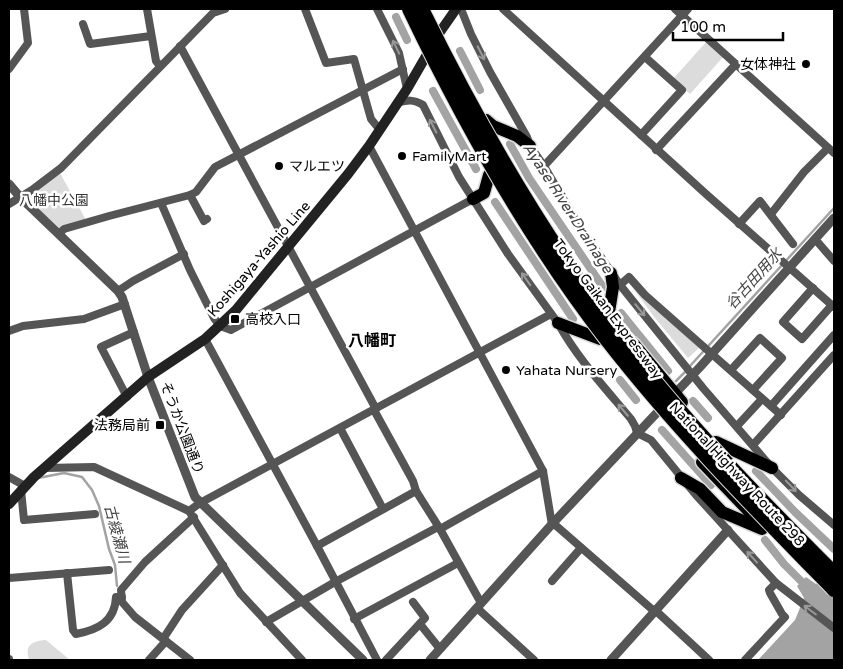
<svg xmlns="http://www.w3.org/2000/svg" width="843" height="669" viewBox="0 0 843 669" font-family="'Varela Round','Noto Sans JP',sans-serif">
	<rect width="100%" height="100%" fill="#fff"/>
	<g fill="#dcdcdc">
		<path d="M707 41 724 56 690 94 673 79Z"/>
		<path d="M60 173 86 220 59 228 31 201V196Z"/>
		<path d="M630 284 699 348 688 358 655 318Z"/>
		<path d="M44 640H46L70 660H29C25 646 30 642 44 640Z"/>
	</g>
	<path fill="#a3a3a3" d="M834 566V660H758L795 620 804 598 797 586 806 577 816 584Z"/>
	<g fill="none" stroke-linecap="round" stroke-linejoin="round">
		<g stroke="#a3a3a3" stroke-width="2.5">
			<path d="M690 366 834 208"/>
			<path d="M676 381 685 372"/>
			<path d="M38 478 64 473 82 477 92 490 99 506 109 549 115 565 117 586"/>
		</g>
		<g stroke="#a3a3a3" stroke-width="8">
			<path d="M396 17 407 40"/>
			<path d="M460 51 480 90"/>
			<path d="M433 91 476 169"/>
			<path d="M510 144 529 178 603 287"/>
			<path d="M495 202 573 319"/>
			<path d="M621 313 668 371"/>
			<path d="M620 380 636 400"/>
			<path d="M693 401 708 418"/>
			<path d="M662 430 711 485"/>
			<path d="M756 471 795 512 834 549"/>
			<path d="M765 540 784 564 809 589"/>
		</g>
		<g stroke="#dbdbdb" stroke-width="15">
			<g id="trunk">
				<path d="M486 120 493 126 517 136 530 146"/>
				<path d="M473 199 484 193 489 175"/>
				<path d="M609 312 613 287 611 273"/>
				<path d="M558 323 600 339"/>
				<path d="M633 343 682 402"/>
				<path d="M716 442 772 468"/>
				<path d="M702 462 762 525"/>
				<path d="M681 478 700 489 722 512 762 529"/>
			</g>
		</g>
		<g stroke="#555" stroke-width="8">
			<path d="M147 9 156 61 160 66"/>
			<path d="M305 9 326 63 354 59 371 119 380 130"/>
			<path d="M377 9 399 53 407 89"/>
			<path d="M461 9 471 34 490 72 527 137 530 146 544 166 575 219 620 285 703 388 772 468 799 495 834 525"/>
			<path d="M503 9 706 194 834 307"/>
			<path d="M675 9 834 153"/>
			<path d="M83 24 90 44 151 36"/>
			<path d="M180 46 376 409"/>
			<path d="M9 69 28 43 24 9"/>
			<path d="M397 103C408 100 413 99 423 105L459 177 508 254 558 323C577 358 606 389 631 419L635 426 637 433 651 440 696 495 776 583 834 628"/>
			<path d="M641 135 682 90 645 57"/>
			<path d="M369 146 543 471 552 525"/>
			<path d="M656 150 736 64"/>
			<path d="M544 166 688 9"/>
			<path d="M190 195 204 221 207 219"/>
			<path d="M161 203 190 270 214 318 220 326 231 330 473 199"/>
			<path d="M9 204 32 190 61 168 213 13 225 9"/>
			<path d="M771 214 804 172 828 148"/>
			<path d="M739 224 760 201 793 244"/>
			<path d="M59 234 64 229 109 216 190 195 196 192 215 167 403 69"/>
			<path d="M815 239 834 261"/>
			<path d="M620 285 629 277 645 295 781 415"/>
			<path d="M813 288 783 322 802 339 832 305"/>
			<path d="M118 291 133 281 184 254"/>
			<path d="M9 331 23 326 84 319 125 304"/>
			<path d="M205 339 317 546 377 660"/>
			<path d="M731 370 760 338 782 358 753 390"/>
			<path d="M127 397 101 347 134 332"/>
			<path d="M771 406 834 335"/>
			<path d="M374 410 413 481 416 491 440 529 481 603"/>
			<path d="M737 426 762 399"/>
			<path d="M340 428 383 509"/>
			<path d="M753 445 834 355"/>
			<path d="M45 468 94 467 189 511 240 593 302 660"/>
			<path d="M9 477 25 486"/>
			<path d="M21 490 24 520 95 514"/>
			<path d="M189 511 200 503 551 314"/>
			<path d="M553 523 654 611"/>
			<path d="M440 529 543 471"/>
			<path d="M317 546 416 491"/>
			<path d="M67 573 73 630 76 634C97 630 115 622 116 597H122"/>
			<path d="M9 578 109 570"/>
			<path d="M552 581 581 548"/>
			<path d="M477 608 534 660"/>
			<path d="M655 610 709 660"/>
			<path d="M354 619 458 563"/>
			<path d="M266 622 335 582 438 527"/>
			<path d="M420 624 440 649"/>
			<path d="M163 639 182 610 223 565"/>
			<path d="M9 659V660"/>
			<path d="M149 660 166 641"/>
			<path d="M190 660 135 617 122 602 121 590 145 562 194 517"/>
			<path d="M386 660 425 618 413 602"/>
			<path d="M745 660 785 617 782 614 770 593 769 590 776 583"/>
		</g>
		<g stroke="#555" stroke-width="9">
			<path d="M9 184 20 197 118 291 122 297 148 377 195 497 363 660"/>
			<path d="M430 660 553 523 700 367 834 218"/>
			<path d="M611 660 728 530"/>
		</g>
		<path stroke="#222" stroke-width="10" d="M9 504 34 477 148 377 205 339 236 310 348 174 369 146 407 89 440 32 456 9"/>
		<use href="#trunk" stroke="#000" stroke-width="12"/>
		<g stroke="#dbdbdb" stroke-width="16" stroke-linecap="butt">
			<g id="motorway-bridge">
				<path d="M409 9C464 124 527 237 606 339 675 428 755 509 834 590"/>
				<path d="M422 9C477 121 539 229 614 329 680 417 757 496 834 573"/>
			</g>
		</g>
		<use href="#motorway-bridge" stroke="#000" stroke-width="14"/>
	</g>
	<defs><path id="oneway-shaft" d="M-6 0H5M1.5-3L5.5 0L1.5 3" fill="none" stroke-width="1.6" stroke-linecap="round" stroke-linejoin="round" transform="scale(1.25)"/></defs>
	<g stroke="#999">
		<use href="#oneway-shaft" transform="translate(396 47) rotate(-116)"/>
		<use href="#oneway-shaft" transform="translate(481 53) rotate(63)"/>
		<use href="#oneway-shaft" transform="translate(433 126) rotate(-117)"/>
		<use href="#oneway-shaft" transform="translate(526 279) rotate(-125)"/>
		<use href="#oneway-shaft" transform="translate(640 310) rotate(51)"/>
		<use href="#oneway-shaft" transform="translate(623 410) rotate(-130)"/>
		<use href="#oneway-shaft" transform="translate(791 486) rotate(46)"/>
		<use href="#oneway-shaft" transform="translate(752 557) rotate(-132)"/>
		<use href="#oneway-shaft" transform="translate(810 610) rotate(-143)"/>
	</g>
	<g fill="#000" stroke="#fff" stroke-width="2">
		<circle cx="806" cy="64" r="5"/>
		<circle cx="402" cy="156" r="5"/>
		<circle cx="279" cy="166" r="5"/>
		<rect x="230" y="314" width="10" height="10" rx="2.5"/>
		<circle cx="506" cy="370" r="5"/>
		<rect x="155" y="420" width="10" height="10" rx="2.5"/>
	</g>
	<g text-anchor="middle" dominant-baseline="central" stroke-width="5" stroke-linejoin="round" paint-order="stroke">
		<g font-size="14" fill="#000" stroke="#fff" text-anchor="start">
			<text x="796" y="64" text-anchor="end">女体神社</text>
			<text x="412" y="156">FamilyMart</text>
			<text x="289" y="166">マルエツ</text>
			<text x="245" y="319">高校入口</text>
			<text x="516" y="370">Yahata Nursery</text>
			<text x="150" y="425" text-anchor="end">法務局前</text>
		</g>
		<g font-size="14" fill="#333" stroke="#fff">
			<text x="54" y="200">八幡中公園</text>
		</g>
		<g font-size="14" fill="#000" stroke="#fff">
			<text transform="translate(259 259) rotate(-49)">Koshigaya-Yashio Line</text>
			<text transform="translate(608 309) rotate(53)">Tokyo Gaikan Expressway</text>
			<text transform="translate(182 428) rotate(69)">そうか公園通り</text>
			<text transform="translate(737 474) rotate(47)">National Highway Route 298</text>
		</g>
		<g font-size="15" font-style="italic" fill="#444" stroke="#fff">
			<text transform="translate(568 208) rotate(57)">Ayase River Drainage</text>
			<text transform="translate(754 279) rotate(-48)">谷古田用水</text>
			<text transform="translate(117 534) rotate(75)">古綾瀬川</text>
		</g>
		<g font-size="16" font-weight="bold" fill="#000" stroke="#fff">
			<text x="372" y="341">八幡町</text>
		</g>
	</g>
	<rect width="843" height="669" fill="none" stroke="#000000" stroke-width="20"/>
	<path d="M673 32v8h110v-8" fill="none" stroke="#000000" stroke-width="2.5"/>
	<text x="680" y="32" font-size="15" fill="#000000" stroke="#ffffff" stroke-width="4" paint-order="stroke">100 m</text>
</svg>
